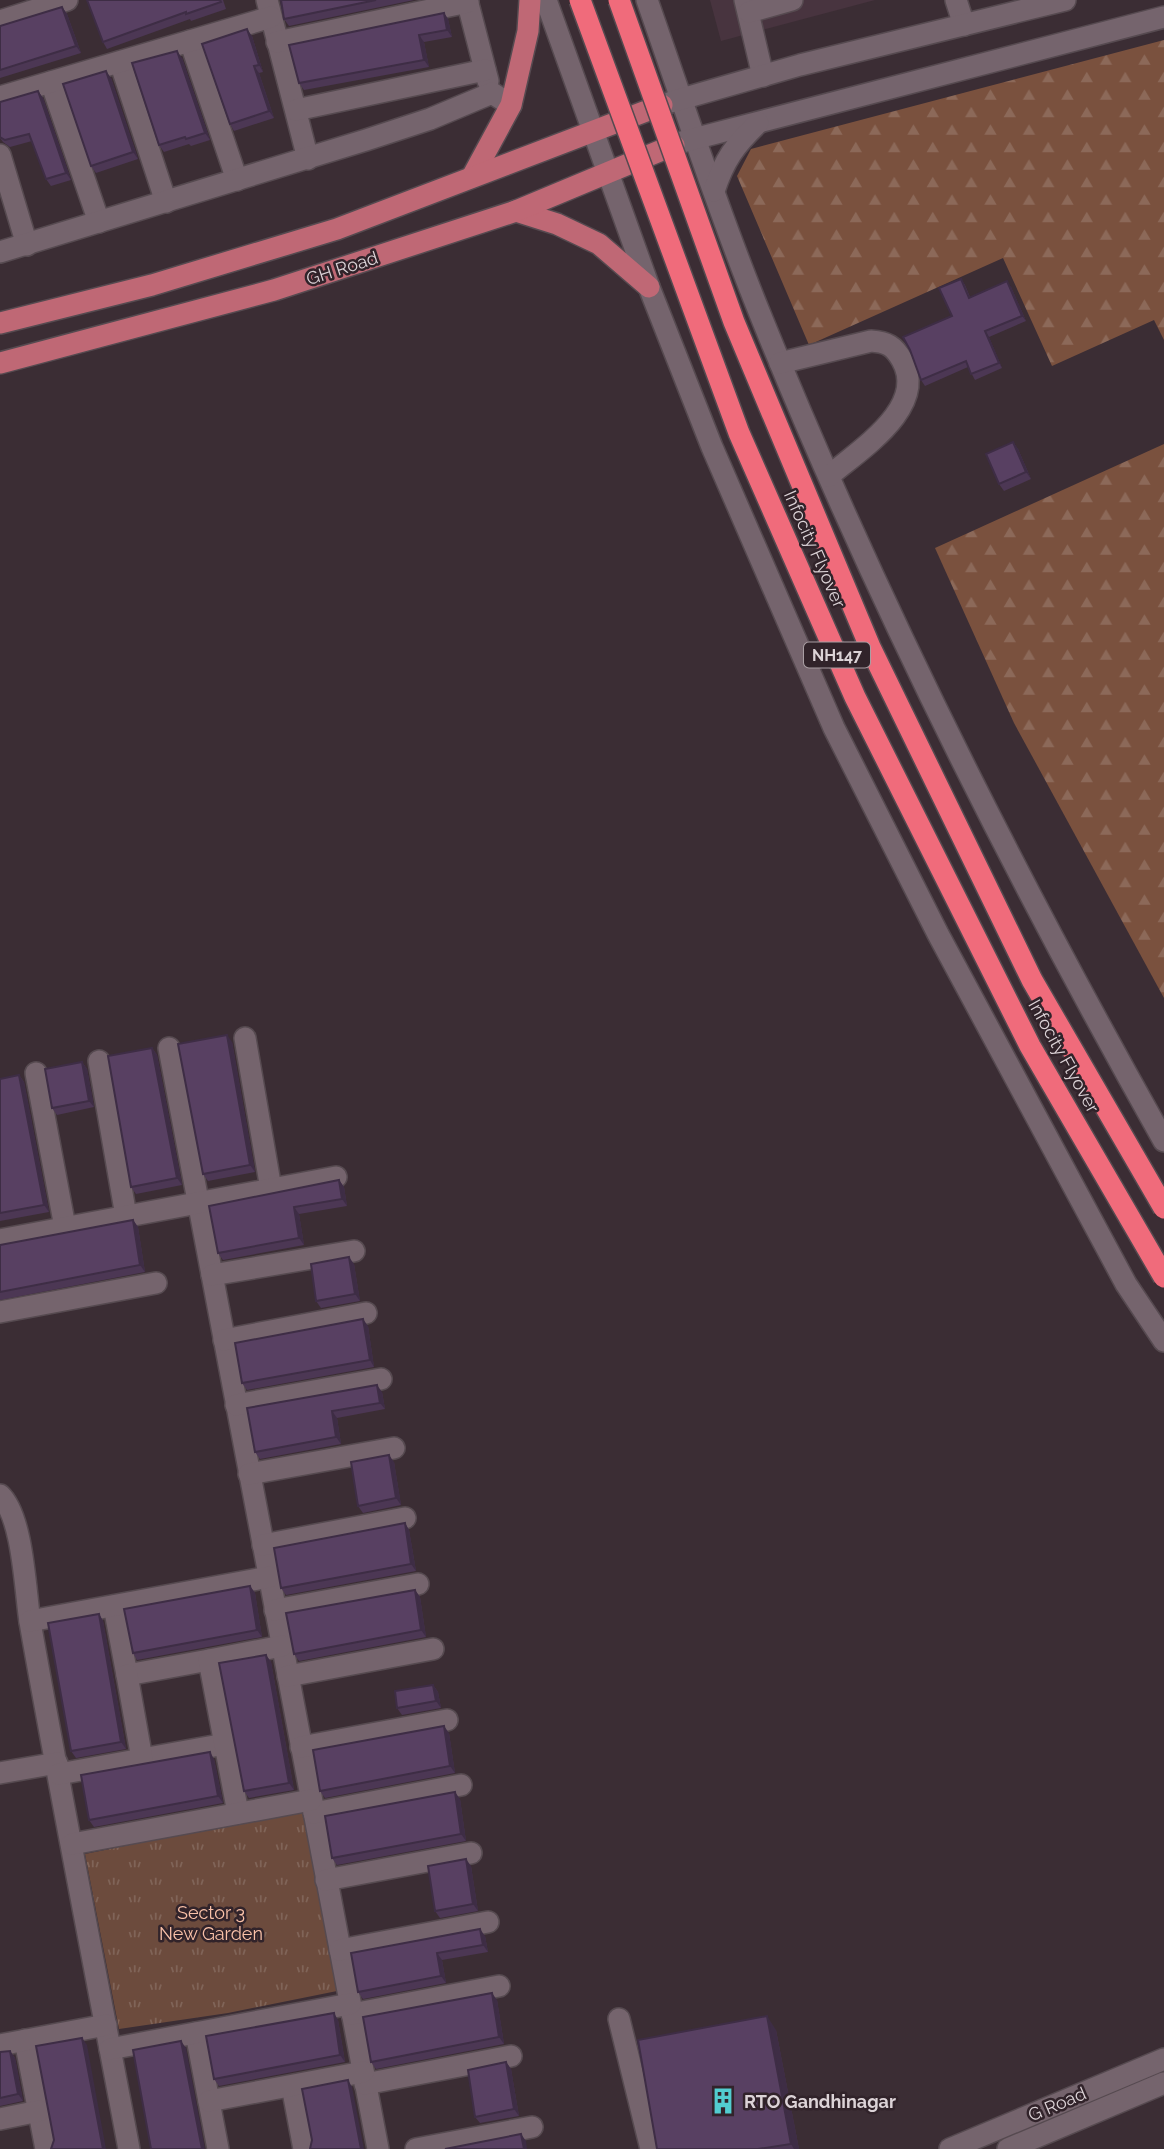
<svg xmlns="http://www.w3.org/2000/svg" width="1164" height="2149" viewBox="0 0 1164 2149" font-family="Raleway,sans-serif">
	<defs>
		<pattern id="forest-firs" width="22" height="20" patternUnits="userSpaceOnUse" patternTransform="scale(1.75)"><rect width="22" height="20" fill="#7a513e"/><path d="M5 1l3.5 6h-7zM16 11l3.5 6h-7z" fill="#8c6959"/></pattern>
		<pattern id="park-tufts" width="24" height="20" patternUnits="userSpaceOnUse" patternTransform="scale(1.75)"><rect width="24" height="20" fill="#6c4b3d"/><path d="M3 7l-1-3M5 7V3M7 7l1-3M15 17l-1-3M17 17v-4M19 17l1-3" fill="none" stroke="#806458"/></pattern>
	</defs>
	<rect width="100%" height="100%" fill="#3b2d34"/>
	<path fill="#48343f" d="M710 0H875L721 41Z"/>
	<g fill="url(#forest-firs)">
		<path d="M1164 40V340L1154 320 1052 366 1003 258 809 345 737 176 751 149Z"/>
		<path d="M1164 444V998L1014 723 935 548Z"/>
	</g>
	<path fill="url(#park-tufts)" d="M302 1810 337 1991 228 2013 119 2029 85 1854Z"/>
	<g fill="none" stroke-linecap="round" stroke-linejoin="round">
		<g stroke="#564a50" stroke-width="24">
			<g id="minor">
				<path d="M267 0 308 159"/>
				<path d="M467 0 488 81"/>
				<path d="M546 0 649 287 712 447 834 728 938 934 1126 1284 1164 1341"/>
				<path d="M647 0C683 103 717 207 758 309 873 595 1012 871 1164 1141"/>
				<path d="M745 0 763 76"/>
				<path d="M956 0 964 25"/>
				<path d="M749 12 792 0"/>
				<path d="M0 21 67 0"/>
				<path d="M190 41 237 180"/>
				<path d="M277 42 468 2"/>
				<path d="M120 62 166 202"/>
				<path d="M51 82 99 222"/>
				<path d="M0 97 271 17"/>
				<path d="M671 102 800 65 1065 0"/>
				<path d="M296 110 485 70"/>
				<path d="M682 142 1164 17"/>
				<path d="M0 155 27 245"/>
				<path d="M714 191C724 160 735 145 758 123"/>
				<path d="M0 252 366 140 430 119 492 93 511 105"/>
				<path d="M780 363 871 341C887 342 894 346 902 360 929 407 859 450 829 476"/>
				<path d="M245 1038 271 1189"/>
				<path d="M169 1048 378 2149"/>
				<path d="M99 1061 126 1216"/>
				<path d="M36 1073 65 1227"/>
				<path d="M0 1240 336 1177"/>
				<path d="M212 1275 354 1251"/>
				<path d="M0 1312 156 1283"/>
				<path d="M224 1340 366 1313"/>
				<path d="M236 1405 381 1379"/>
				<path d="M249 1474 394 1448"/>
				<path d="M0 1495C23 1517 25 1589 30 1622 61 1798 96 1973 129 2149"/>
				<path d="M263 1545 405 1518"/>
				<path d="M114 1606 127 1675 209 1660"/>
				<path d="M275 1610 418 1584"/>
				<path d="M30 1621 269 1577"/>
				<path d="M288 1676 433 1649"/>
				<path d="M301 1747 447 1720"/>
				<path d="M142 1759 225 1744"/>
				<path d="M0 1773 57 1763"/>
				<path d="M59 1774 142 1759 127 1675"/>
				<path d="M238 1813 209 1660 282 1646"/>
				<path d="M314 1813 461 1785"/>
				<path d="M72 1844 311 1800"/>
				<path d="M326 1880 471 1853"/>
				<path d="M340 1950 488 1922"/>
				<path d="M352 2014 499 1986"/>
				<path d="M619 2019 651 2149"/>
				<path d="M196 2033 218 2149"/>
				<path d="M25 2040 46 2149"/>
				<path d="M0 2045 106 2025"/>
				<path d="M110 2049 350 2004"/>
				<path d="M365 2084 511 2056"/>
				<path d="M292 2086 304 2149"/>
				<path d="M209 2101 363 2072"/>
				<path d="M0 2119 39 2111"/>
				<path d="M416 2149 532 2127"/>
				<path d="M950 2149 1164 2059"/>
				<path d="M1008 2149 1164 2083"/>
			</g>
		</g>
		<g stroke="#564a50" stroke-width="24">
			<g id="major">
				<path d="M472 177 511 105 528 31 530 0"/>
				<path d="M516 211 557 224 599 244 649 287"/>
				<path d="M0 323 152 285 337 229 662 105"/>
				<path d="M0 363 274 290 516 211 674 145"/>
			</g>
		</g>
		<use href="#minor" stroke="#75646d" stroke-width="21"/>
		<use href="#major" stroke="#bf6875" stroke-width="21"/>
		<g stroke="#564a50" stroke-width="24" stroke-linecap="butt">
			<g id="highway-bridge">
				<path d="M580 0 739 433 855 697 1030 1046 1164 1277"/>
				<path d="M619 0 734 322 870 647 1032 980 1164 1208"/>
			</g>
		</g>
		<use href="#highway-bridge" stroke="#f06b7b" stroke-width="21"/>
	</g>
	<g fill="#4c3754">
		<path d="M87 0H223L226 9 191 21 190 19 107 49 103 42Z"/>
		<path d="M281 0H414L289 26 284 19Z"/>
		<path d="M62 7 67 14 81 53 0 78V26Z"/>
		<path d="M444 13 448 19 452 37 424 42 429 67 304 90 299 83Z"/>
		<path d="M252 36 263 72 259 73 274 118 234 131 230 124Z"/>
		<path d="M182 58 210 140 191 146 189 144 164 152 159 145Z"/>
		<path d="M111 78 138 159 96 173 91 166Z"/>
		<path d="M38 91 43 98 71 180 51 186 46 179 32 141 10 147 3 142 0 138V102Z"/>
		<path d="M961 279 965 285 970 297 1011 287 1026 321 989 337 1002 368 975 380 968 367 925 386 921 380 910 350 952 316Z"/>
		<path d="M1013 442 1018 449 1031 479 1004 491 999 484Z"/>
		<path d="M232 1042 255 1172 208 1181 203 1174Z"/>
		<path d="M152 1048 157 1055 182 1185 136 1194 131 1187Z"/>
		<path d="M82 1062 87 1069 94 1107 57 1115 52 1108Z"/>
		<path d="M19 1075 24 1082 49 1212 0 1221V1079Z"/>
		<path d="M339 1180 344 1187 347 1206 299 1214 304 1245 223 1260 218 1253Z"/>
		<path d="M133 1220 138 1227 145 1272 0 1300V1245Z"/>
		<path d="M354 1264 360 1301 321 1308 316 1301Z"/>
		<path d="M368 1326 374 1367 247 1390 242 1383Z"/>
		<path d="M382 1392 385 1409 337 1418 341 1444 260 1459 255 1452 247 1408Z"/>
		<path d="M394 1462 401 1505 363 1513 358 1506Z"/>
		<path d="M405 1523 409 1530 416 1571 286 1595 281 1588Z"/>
		<path d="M250 1586 255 1593 262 1637 137 1660 133 1653Z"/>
		<path d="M415 1590 420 1597 426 1637 299 1661 294 1654Z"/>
		<path d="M99 1614 103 1621 126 1749 76 1758 71 1751Z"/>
		<path d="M266 1655 271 1662 294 1790 249 1798 244 1791Z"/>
		<path d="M433 1685 438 1692 441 1708 402 1715 397 1708Z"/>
		<path d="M449 1733 455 1773 325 1798 320 1791Z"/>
		<path d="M214 1759 223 1803 94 1827 89 1820Z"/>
		<path d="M460 1799 466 1841 337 1865 332 1858Z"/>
		<path d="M471 1866 478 1911 440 1918 435 1911Z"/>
		<path d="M485 1936 488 1952 442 1960 446 1983 363 1999 358 1992 351 1953Z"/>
		<path d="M497 2000 504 2044 376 2069 371 2062Z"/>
		<path d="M338 2020 345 2062 219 2086 214 2079Z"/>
		<path d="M776 2030 799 2149H657Z"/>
		<path d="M10 2051 15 2058 23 2101 0 2106V2052Z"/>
		<path d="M506 2062 511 2069 519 2116 480 2123 475 2117Z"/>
	</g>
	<g fill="#3e2d45">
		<path d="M62 7 67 14 81 53 76 46Z"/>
		<path d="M444 13 448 19 452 37 447 30Z"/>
		<path d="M247 29 252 36 263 72 259 65Z"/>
		<path d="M419 35 424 42 429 67 424 60Z"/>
		<path d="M177 51 182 58 210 140 205 133Z"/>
		<path d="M254 66 259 73 274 118 269 111Z"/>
		<path d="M106 71 111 78 138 159 133 152Z"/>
		<path d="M38 91 43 98 71 180 66 173Z"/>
		<path d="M1007 281 1011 287 1026 321 1022 316Z"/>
		<path d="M985 331 989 337 1002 368 999 363Z"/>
		<path d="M1013 442 1018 449 1031 479 1026 472Z"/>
		<path d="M227 1035 232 1042 255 1172 250 1165Z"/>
		<path d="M152 1048 157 1055 182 1185 177 1178Z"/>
		<path d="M82 1062 87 1069 94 1107 89 1101Z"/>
		<path d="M19 1075 24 1082 49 1212 44 1205Z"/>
		<path d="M339 1180 344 1187 347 1206 342 1199Z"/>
		<path d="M294 1207 299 1214 304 1245 299 1238Z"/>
		<path d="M133 1220 138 1227 145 1272 140 1265Z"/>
		<path d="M349 1257 354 1264 360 1301 355 1294Z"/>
		<path d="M363 1319 368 1326 374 1367 370 1360Z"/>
		<path d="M377 1385 382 1392 385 1409 380 1403Z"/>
		<path d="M332 1411 337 1418 341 1444 336 1437Z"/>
		<path d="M389 1455 394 1462 401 1505 396 1498Z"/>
		<path d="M405 1523 409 1530 416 1571 411 1564Z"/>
		<path d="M250 1586 255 1593 262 1637 257 1630Z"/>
		<path d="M415 1590 420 1597 426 1637 421 1630Z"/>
		<path d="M99 1614 103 1621 126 1749 121 1742Z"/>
		<path d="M266 1655 271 1662 294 1790 289 1783Z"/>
		<path d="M433 1685 438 1692 441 1708 436 1701Z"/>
		<path d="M444 1726 449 1733 455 1773 450 1766Z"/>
		<path d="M210 1752 214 1759 223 1803 218 1796Z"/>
		<path d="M455 1792 460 1799 466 1841 461 1834Z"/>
		<path d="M466 1859 471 1866 478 1911 473 1904Z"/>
		<path d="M480 1929 485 1936 488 1952 483 1945Z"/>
		<path d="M437 1953 442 1960 446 1983 441 1976Z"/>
		<path d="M492 1993 497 2000 504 2044 499 2037Z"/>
		<path d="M334 2013 338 2020 345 2062 340 2055Z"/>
		<path d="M767 2016 776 2030 799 2149H794L791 2144Z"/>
		<path d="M82 2038 87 2045 106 2149H103Z"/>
		<path d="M181 2041 186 2048 205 2149H202Z"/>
		<path d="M10 2051 15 2058 23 2101 18 2094Z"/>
		<path d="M506 2062 511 2069 519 2116 514 2109Z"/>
		<path d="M348 2080 352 2087 364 2149H361Z"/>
		<path d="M521 2134 526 2141 527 2149H524Z"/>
	</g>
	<g fill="#584062" stroke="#3e2d45" stroke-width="2">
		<path d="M87 0H220L221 2 186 14V12L103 42Z"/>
		<path d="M281 0H376L284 19Z"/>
		<path d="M62 7 76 46 0 70V26Z"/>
		<path d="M444 13 447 30 419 35 424 60 299 83 289 45Z"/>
		<path d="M247 29 259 65 254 66 269 111 230 124 202 44Z"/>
		<path d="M177 51 205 133 186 139 185 137 159 145 132 63Z"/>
		<path d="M106 71 133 152 91 166 63 84Z"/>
		<path d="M38 91 66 173 46 179 29 134 5 140 0 137V102Z"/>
		<path d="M961 279 969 298 1007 281 1022 316 985 331 999 363 971 374 966 361 921 380 910 350 903 337 952 316 939 288Z"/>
		<path d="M1013 442 1026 472 999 484 986 454Z"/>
		<path d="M227 1035 250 1165 203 1174 178 1044Z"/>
		<path d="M152 1048 177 1178 131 1187 108 1056Z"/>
		<path d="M82 1062 89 1101 52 1108 45 1069Z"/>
		<path d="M19 1075 44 1205 0 1213V1079Z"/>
		<path d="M339 1180 342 1199 294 1207 299 1238 218 1253 209 1206Z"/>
		<path d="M133 1220 140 1265 0 1292V1245Z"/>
		<path d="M349 1257 355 1294 316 1301 311 1264Z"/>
		<path d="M363 1319 370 1360 242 1383 235 1343Z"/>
		<path d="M377 1385 380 1403 332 1411 336 1437 255 1452 247 1408Z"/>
		<path d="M389 1455 396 1498 358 1506 351 1462Z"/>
		<path d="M405 1523 411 1564 281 1588 274 1548Z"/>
		<path d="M250 1586 257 1630 133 1653 124 1609Z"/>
		<path d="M415 1590 421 1630 294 1654 286 1613Z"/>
		<path d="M99 1614 121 1742 71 1751 48 1623Z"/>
		<path d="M266 1655 289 1783 244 1791 219 1663Z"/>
		<path d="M433 1685 436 1701 397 1708 395 1691Z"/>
		<path d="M444 1726 450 1766 320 1791 313 1750Z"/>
		<path d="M210 1752 218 1796 89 1820 81 1775Z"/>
		<path d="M455 1792 461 1834 332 1858 325 1816Z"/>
		<path d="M466 1859 473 1904 435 1911 428 1866Z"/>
		<path d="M480 1929 483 1945 437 1953 441 1976 358 1992 351 1953Z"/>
		<path d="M492 1993 499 2037 371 2062 363 2017Z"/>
		<path d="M334 2013 340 2055 214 2079 206 2036Z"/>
		<path d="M767 2016 791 2144 758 2149H657L638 2040Z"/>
		<path d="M82 2038 103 2149H51L54 2140 36 2046Z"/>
		<path d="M181 2041 202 2149H151L133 2050Z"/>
		<path d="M10 2051 18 2094 0 2098V2052Z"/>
		<path d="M506 2062 514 2109 475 2117 468 2070Z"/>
		<path d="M348 2080 361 2149H310L312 2140 302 2089Z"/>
		<path d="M521 2134 524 2149H445Z"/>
	</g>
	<defs>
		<g id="building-bare" transform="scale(2.1)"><path d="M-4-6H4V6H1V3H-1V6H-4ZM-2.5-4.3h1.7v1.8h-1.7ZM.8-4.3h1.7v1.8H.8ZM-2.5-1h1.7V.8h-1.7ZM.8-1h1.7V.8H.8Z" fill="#52cdd0" stroke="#31232a" stroke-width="2.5" paint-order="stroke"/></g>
	</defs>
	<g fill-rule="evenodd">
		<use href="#building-bare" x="723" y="2101"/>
	</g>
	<g text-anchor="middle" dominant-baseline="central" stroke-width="5" stroke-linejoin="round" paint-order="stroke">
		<rect fill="#31232a" stroke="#a99ea3" stroke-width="2" x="804" y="642.5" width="66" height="25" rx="5"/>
		<g font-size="16" font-weight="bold" fill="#dcd3d7">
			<text x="837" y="655">NH147</text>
		</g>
		<g font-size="18" fill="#dcd3d7" stroke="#31232a">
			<text transform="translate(342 268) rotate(-18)">GH Road</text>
			<text transform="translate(815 549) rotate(66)">Infocity Flyover</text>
			<text transform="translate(1064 1056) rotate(61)">Infocity Flyover</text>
			<text transform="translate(1057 2104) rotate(-23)">G Road</text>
		</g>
		<g font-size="18" fill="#fac1a8" stroke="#31232a">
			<text x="211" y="1912">Sector 3<tspan x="211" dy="21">New Garden</tspan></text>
		</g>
		<g font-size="18" font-weight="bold" fill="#dcd3d7" stroke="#31232a" text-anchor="start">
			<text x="744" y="2101">RTO Gandhinagar</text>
		</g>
	</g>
</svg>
